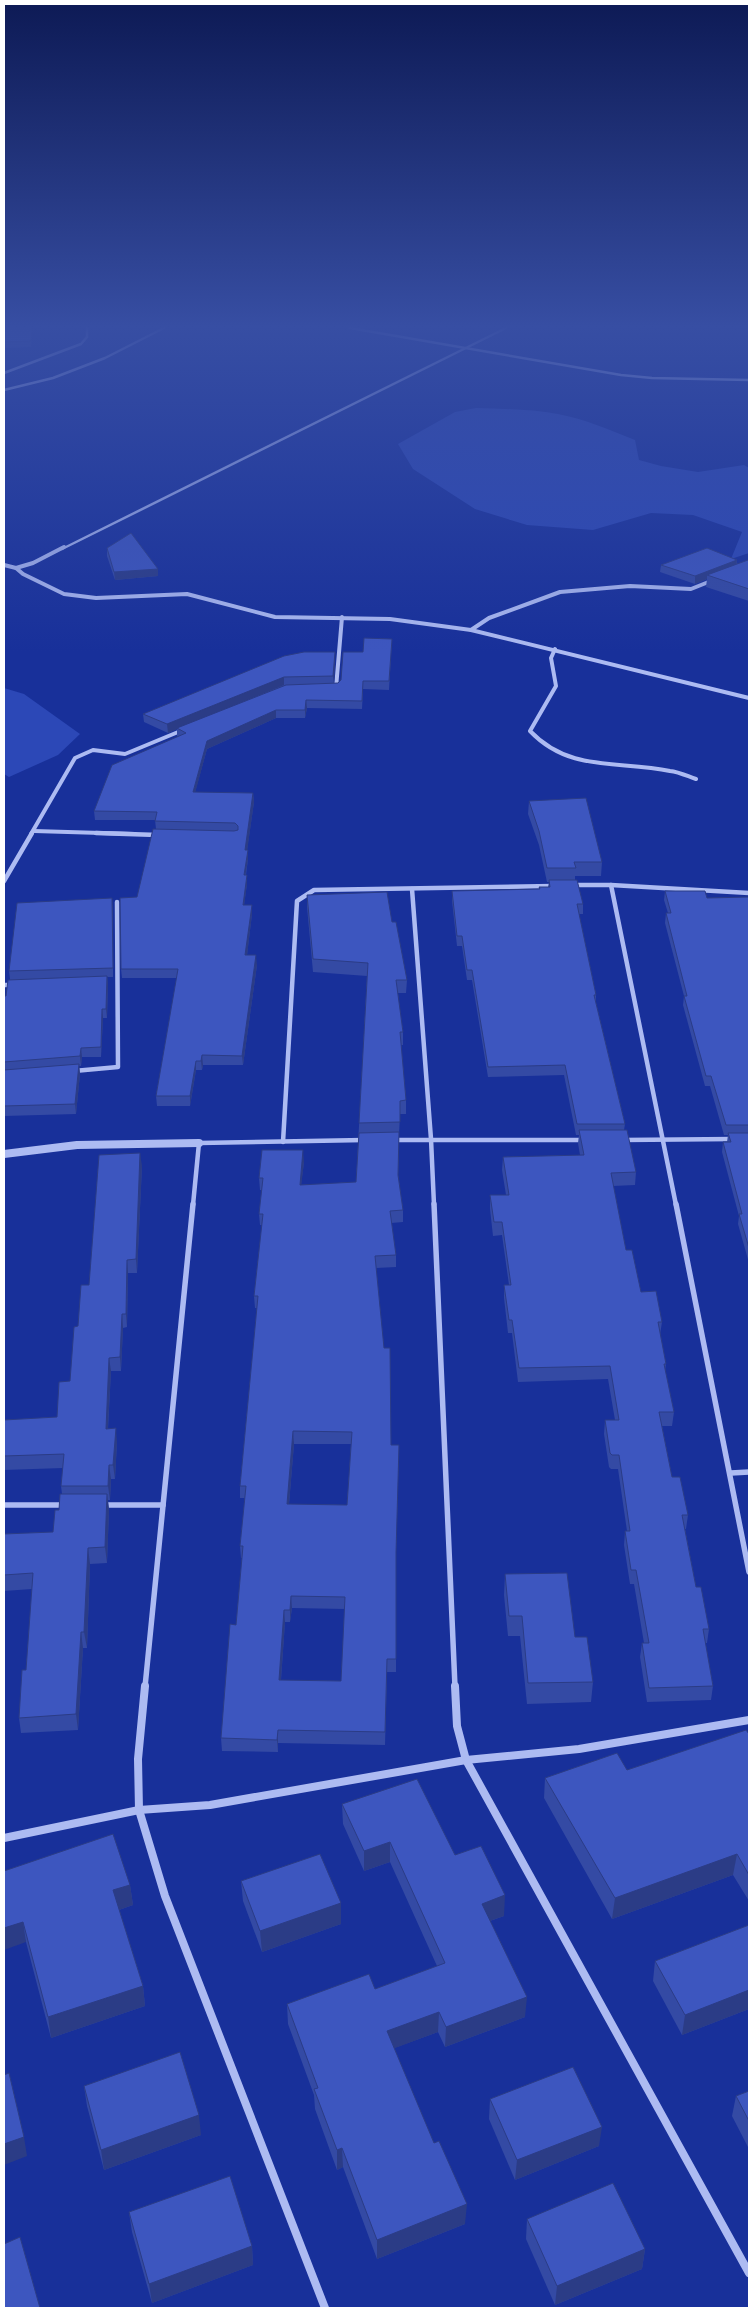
<svg xmlns="http://www.w3.org/2000/svg" width="753" height="2312" viewBox="0 0 753 2312" font-family="'Alegreya Sans',sans-serif">
	<rect width="100%" height="100%" fill="#18309a"/>
	<g fill="#2c48b7">
		<path d="M476 408C504 409 531 409 558 414 585 419 610 430 635 440L639 460 661 466 698 472 744 465 749 468V553L731 559 742 532 693 515 651 513 593 530 527 525 475 509 413 469 398 444 455 412Z"/>
		<path d="M4 688 24 694 80 734 58 755 9 777 4 774Z"/>
	</g>
	<g fill="none" stroke-linecap="round" stroke-linejoin="round">
		<g stroke="#adbbf2" stroke-width="2.5">
			<path d="M350 328 621 375 652 378 749 380"/>
			<path d="M4 373 81 344 87 337V328"/>
			<path d="M4 390 53 378 105 358 164 328"/>
			<path d="M62 549 506 328"/>
		</g>
		<g stroke="#adbbf2" stroke-width="4">
			<path d="M4 565 16 568 23 574 64 594 96 598 187 594 275 617 390 619 471 630 749 698"/>
			<path d="M16 568 33 563 64 547"/>
			<path d="M471 630 489 618 560 592 630 586 691 589 711 581"/>
			<path d="M555 649 551 658 556 686 530 731C570 773 619 760 670 771 679 772 687 776 696 779"/>
			<path d="M336 688 342 617"/>
			<path d="M34 831 135 834"/>
			<path d="M31 834 75 758 93 750 125 754 183 730"/>
		</g>
		<g stroke="#adbbf2" stroke-width="4.5">
			<path d="M96 833 158 835"/>
			<path d="M4 881 32 833"/>
			<path d="M573 885H611L749 893"/>
			<path d="M611 885 676 1205"/>
			<path d="M412 889 431 1139 434 1205"/>
			<path d="M4 985H14"/>
			<path d="M74 1071 118 1067 117 902"/>
			<path d="M393 1140H584"/>
			<path d="M623 1140 734 1139"/>
			<path d="M283 1142 297 901 314 890 554 886"/>
			<path d="M193 1205 199 1143 364 1140"/>
		</g>
		<g stroke="#adbbf2" stroke-width="5.5">
			<path d="M434 1204 455 1687"/>
			<path d="M676 1204 749 1572"/>
			<path d="M731 1473 749 1472"/>
			<path d="M4 1505H66"/>
			<path d="M102 1505H163"/>
			<path d="M145 1687 193 1204"/>
		</g>
		<g stroke="#adbbf2" stroke-width="8">
			<path d="M145 1686 138 1759 139 1810 165 1896 325 2308"/>
			<path d="M455 1686 457 1726 466 1760 749 2273"/>
			<path d="M4 1838 139 1810 210 1805 466 1760 579 1749 749 1720"/>
		</g>
		<path stroke="#adbbf2" stroke-width="8" d="M4 1154 77 1145 199 1143"/>
	</g>
	<g fill="#344aa4" fill-rule="evenodd">
		<path d="M4 328H32L31 347 4 348Z"/>
		<path d="M107 548 158 569V576L115 580 107 556Z"/>
		<path d="M737 560V564L749 561V601L706 587 707 579 695 584 660 572 661 565Z"/>
		<path d="M392 639 389 690 363 689 362 709 307 708 305 718H276L207 749 195 792 253 793 254 802 247 850 248 859 246 875H247V884L244 905 252 914 247 955 257 965 243 1065H203L202 1070H196L190 1106H157L156 1096 177 978H122L121 969 137 897 156 829 155 820H95L94 811 177 737V729L168 733 144 722 143 714 335 660 334 683H338L363 652Z"/>
		<path d="M529 801 602 862 601 876H575V880L583 904V914H579L596 995V1003L625 1124 624 1130 636 1172 635 1185 613 1186 626 1250 641 1292 662 1322 660 1335 666 1364 665 1371 674 1412 672 1426H662L672 1477 688 1515 686 1529H685L696 1587 709 1629 707 1643H705L713 1686 711 1700 647 1702 640 1657 642 1643H644L634 1584H630L624 1545 625 1531H627L618 1469H611L609 1467 604 1434 605 1420H615L608 1379 518 1382 512 1333H508L504 1298V1285H509L502 1235 493 1236 490 1209V1195H506L502 1170 503 1157 580 1155 578 1143 579 1135H576L564 1075 488 1077 472 980H467L462 946H457L452 901V891L539 890V887H548L549 882H547L539 845 528 814Z"/>
		<path d="M665 891 707 898 749 897V1263L738 1224 739 1216 722 1152 723 1142H727L728 1135H724L710 1086H705L683 1005 684 996 665 923 666 913H668L664 900Z"/>
		<path d="M307 895 392 922 407 980 406 993H397L403 1032V1045H401L406 1100V1114H400L399 1135 398 1176 403 1210V1222L391 1223 396 1255V1267L376 1268 391 1445 396 1562V1672H387L385 1745 278 1743V1752L222 1751 221 1738 236 1625 242 1558H241L240 1546 245 1498H240V1486L257 1308H255L254 1296 262 1225H260L259 1214 262 1190H260L259 1178 304 1162 301 1185 356 1182 367 976 313 972 307 907ZM294 1444H351L347 1505 289 1504ZM292 1608 345 1609 341 1681 281 1680 285 1622H290Z"/>
		<path d="M113 907V977H107L108 985 107 1018H103L101 1057H82L81 1066H79L80 1074 76 1114 4 1116V996H6L10 979 9 971Z"/>
		<path d="M142 1166 137 1273H128L127 1327 123 1328 121 1371H111L108 1429 117 1442 115 1479H111L110 1500H108L109 1510 107 1563 90 1564 87 1648H83L78 1730 21 1733 19 1718 26 1670 32 1589 4 1591V1534L53 1532 59 1510 62 1494 61 1486 63 1468 4 1470V1420L57 1417 70 1381 78 1326 89 1285Z"/>
		<path d="M505 1574 593 1682 591 1702 527 1704 520 1636H508L504 1595Z"/>
		<path d="M749 1734V1901L733 1875 612 1919 544 1798 545 1778 627 1770Z"/>
		<path d="M342 1804 455 1855 504 1916 490 1921 525 2017 445 2047 438 2032 394 2048 465 2224 377 2259 343 2167 337 2170 315 2109 314 2095 288 2024 287 2004 375 1989 437 1966 390 1862 364 1871 343 1824Z"/>
		<path d="M4 1871 130 1885 133 1905 119 1910 143 1986 145 2006 51 2038 26 1942Z"/>
		<path d="M241 1881 341 1924 262 1952 243 1901Z"/>
		<path d="M749 1925V2009L682 2035 653 1981 655 1961Z"/>
		<path d="M84 2086 201 2135 104 2170 87 2106Z"/>
		<path d="M749 2091V2149L732 2116 736 2096Z"/>
		<path d="M490 2099 599 2146 515 2180 489 2119Z"/>
		<path d="M129 2212 252 2246 253 2265 152 2303 132 2232Z"/>
		<path d="M527 2219 645 2249 642 2269 555 2305 526 2239Z"/>
	</g>
	<g fill="#2b3c86">
		<path d="M737 560 736 568 707 575V579L695 584V576Z"/>
		<path d="M158 569V576L115 580 114 572Z"/>
		<path d="M335 652V660L334 684 333 676Z"/>
		<path d="M284 677V685L168 733 167 724Z"/>
		<path d="M306 700 307 708 305 718V710Z"/>
		<path d="M276 710V718L207 749 193 801V792L207 741Z"/>
		<path d="M253 793 254 802 246 859 245 850Z"/>
		<path d="M248 850V859L244 884V875Z"/>
		<path d="M247 875V884L243 914V905Z"/>
		<path d="M112 898 113 907V977V968Z"/>
		<path d="M252 905V914L246 964 245 955Z"/>
		<path d="M256 955 257 965 243 1065 242 1056Z"/>
		<path d="M107 976 108 985 107 1018 106 1009Z"/>
		<path d="M102 1009 103 1018 101 1057V1047Z"/>
		<path d="M81 1048 82 1057 81 1066 80 1056Z"/>
		<path d="M202 1055 203 1065 202 1070 201 1061Z"/>
		<path d="M196 1061V1070L190 1106V1096Z"/>
		<path d="M79 1064 80 1074 76 1114 75 1104Z"/>
		<path d="M303 1150 304 1162 300 1196V1185Z"/>
		<path d="M140 1153 142 1166 137 1273 136 1259Z"/>
		<path d="M127 1260 128 1273 127 1327 126 1314Z"/>
		<path d="M122 1314 123 1328 121 1371 120 1357Z"/>
		<path d="M109 1358 111 1371 107 1442 106 1429Z"/>
		<path d="M116 1428 117 1442 115 1479 113 1465Z"/>
		<path d="M293 1431 294 1444 288 1516 287 1504Z"/>
		<path d="M109 1465 111 1479 110 1500 108 1486Z"/>
		<path d="M107 1494 109 1510 107 1563 105 1547Z"/>
		<path d="M88 1548 90 1564 87 1648 84 1632Z"/>
		<path d="M291 1596 292 1608 290 1622V1610Z"/>
		<path d="M284 1610 285 1622 280 1692 279 1680Z"/>
		<path d="M81 1632 83 1648 78 1730 76 1714Z"/>
		<path d="M278 1730V1752L277 1740Z"/>
		<path d="M390 1842V1862L364 1871V1851Z"/>
		<path d="M737 1854 733 1875 612 1919 615 1898Z"/>
		<path d="M130 1885 133 1905 116 1911 113 1890Z"/>
		<path d="M505 1895 504 1916 481 1924 482 1904Z"/>
		<path d="M341 1903V1924L262 1952 260 1931Z"/>
		<path d="M23 1922 26 1942 4 1950V1928Z"/>
		<path d="M143 1986 145 2006 51 2038 48 2017Z"/>
		<path d="M749 1990V2009L682 2035 685 2015Z"/>
		<path d="M527 1997 525 2017 445 2047 446 2027Z"/>
		<path d="M439 2012 438 2032 387 2051V2031Z"/>
		<path d="M199 2115 201 2135 104 2170 101 2150Z"/>
		<path d="M602 2127 599 2146 515 2180 517 2160Z"/>
		<path d="M24 2137 27 2156 4 2165V2144Z"/>
		<path d="M342 2148 343 2167 337 2170V2150Z"/>
		<path d="M467 2204 465 2224 377 2259V2240Z"/>
		<path d="M252 2246 253 2265 152 2303 149 2284Z"/>
		<path d="M645 2249 642 2269 555 2305 557 2286Z"/>
	</g>
	<g fill="#3d56bf" stroke="#2b3c86" fill-rule="evenodd">
		<path d="M4 328H32L31 341 4 342Z"/>
		<path d="M131 533 158 569 114 572 107 548Z"/>
		<path d="M707 548 737 560 695 576 661 565Z"/>
		<path d="M748 560 749 561V589L707 575Z"/>
		<path d="M364 638 392 639 389 681H363L362 701 306 700 305 710H276L207 741 193 792 253 793 245 850H248L244 875H247L243 905H252L245 955H256L242 1056 202 1055 201 1061H196L190 1096H156L178 969H121L120 898 137 897 153 829 234 831 238 830V826L235 823 155 821 157 812 94 811 112 765 186 733 177 728 286 685 338 683 341 680 343 652H363Z"/>
		<path d="M304 652H335L333 676 284 677 167 724 143 714 284 656Z"/>
		<path d="M586 798 602 862H574L576 868H547L539 831 529 801Z"/>
		<path d="M549 880H577L583 904H577L596 995H594L625 1124H577L565 1065 488 1067 472 970H467L462 936H457L452 891 540 889 539 887H550Z"/>
		<path d="M665 891H705L707 898 749 897V1125H726L711 1076H706L684 996H687L666 913H671Z"/>
		<path d="M387 892 392 922H396L407 980H396L403 1032H400L406 1100 400 1101V1122L359 1123 368 963 313 959 307 895Z"/>
		<path d="M112 898 113 968 9 971 17 903Z"/>
		<path d="M107 976 106 1009H102L101 1047 81 1048 80 1056 4 1062V996H6L8 980Z"/>
		<path d="M79 1064 75 1104 4 1106V1070Z"/>
		<path d="M579 1130H627L636 1172 611 1173 626 1250H632L641 1292 656 1291 662 1322H658L666 1364H664L674 1412H659L672 1477H680L688 1515H682L696 1587H701L709 1629H703L713 1686 649 1688 642 1643H649L636 1570H631L625 1531H630L619 1455H612L610 1453 605 1420H619L610 1366 519 1368 512 1320H509L504 1285H511L502 1222H494L490 1195H509L503 1157 584 1155Z"/>
		<path d="M399 1132 398 1175 403 1210 390 1211 396 1255 375 1256 384 1348H390L391 1445H399L396 1553V1659H387L385 1732 278 1730 277 1740 221 1738 230 1624 236 1625 243 1546H240L246 1486H240L258 1296H254L263 1214H259L263 1178H259L262 1150H303L300 1185 356 1182 359 1133ZM293 1431 352 1432 347 1505 287 1504ZM291 1596 345 1597 341 1681 279 1680 284 1610H290Z"/>
		<path d="M728 1133H749V1248L739 1214H742L723 1142H731Z"/>
		<path d="M140 1153 136 1259 127 1260 126 1314H122L120 1357 109 1358 106 1429 116 1428 113 1465H109L108 1486H61L64 1454 4 1456V1420L57 1417 59 1382 70 1381 74 1327 78 1326 81 1285H89L99 1155Z"/>
		<path d="M60 1494H107L105 1547 88 1548 84 1632H81L76 1714 19 1718 22 1670H26L33 1573 4 1575V1534L53 1532 55 1510H59Z"/>
		<path d="M567 1573 575 1637H587L593 1682 528 1683 522 1616H509L505 1574Z"/>
		<path d="M746 1730 749 1734V1875L737 1854 615 1898 545 1778 617 1753 627 1770Z"/>
		<path d="M417 1779 455 1855 481 1846 505 1895 482 1904 527 1997 446 2027 439 2012 387 2031 434 2143 439 2141 467 2204 377 2240 342 2148 337 2150 314 2089 318 2088 287 2004 369 1974 375 1989 445 1963 390 1842 364 1851 342 1804Z"/>
		<path d="M113 1834 130 1885 113 1890 143 1986 48 2017 23 1922 4 1928V1871Z"/>
		<path d="M320 1854 341 1903 260 1931 241 1881Z"/>
		<path d="M749 1925V1990L685 2015 655 1961Z"/>
		<path d="M180 2052 199 2115 101 2150 84 2086Z"/>
		<path d="M573 2067 602 2127 517 2160 490 2099Z"/>
		<path d="M9 2073 24 2137 4 2144V2075Z"/>
		<path d="M749 2091V2121L736 2096Z"/>
		<path d="M230 2176 252 2246 149 2284 129 2212Z"/>
		<path d="M613 2183 645 2249 557 2286 527 2219Z"/>
		<path d="M20 2237 40 2308H4V2244Z"/>
	</g>
	<linearGradient id="sky" x2="0" y2="1"><stop stop-color="#0d1a55"/><stop offset="0.5" stop-color="#374ea3"/><stop offset="1" stop-color="#374ea3" stop-opacity="0"/></linearGradient>
	<rect width="753" height="652" fill="url(#sky)"/>
	<rect width="753" height="2312" fill="none" stroke="#ffffff" stroke-width="10"/>
</svg>
